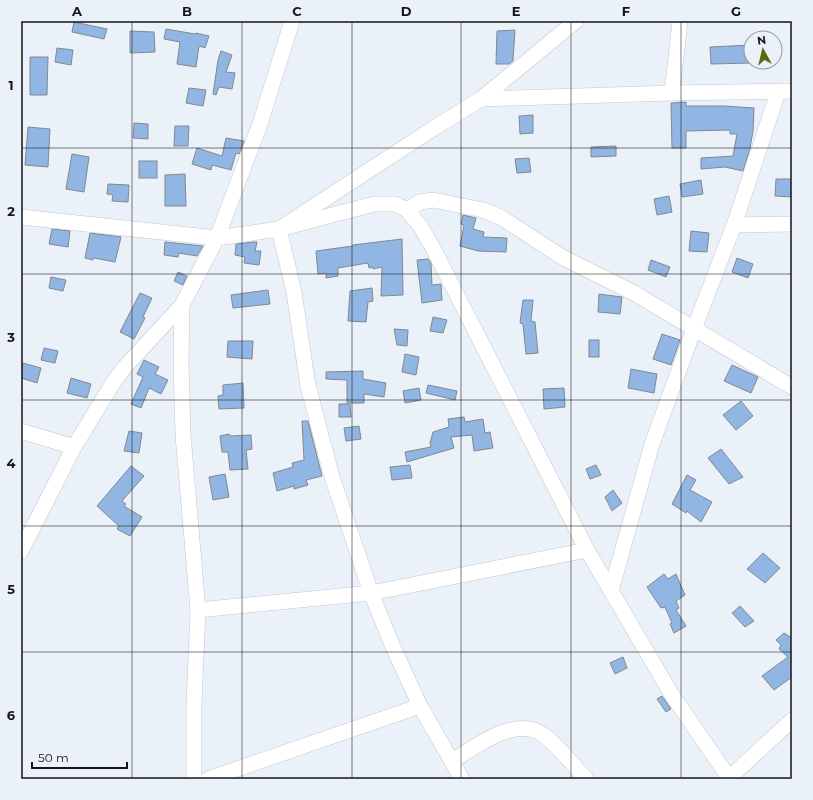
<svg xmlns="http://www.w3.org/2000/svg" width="813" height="800" viewBox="0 0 813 800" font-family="Montserrat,sans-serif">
	<rect width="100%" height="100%" fill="#ebf1f9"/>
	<g fill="#91b6e3" stroke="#82888f">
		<path d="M74 22 107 29 104 39 72 32Z"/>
		<path d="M166 29 195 34 196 33 209 36 205 48 199 46 196 67 177 64 180 42 164 39Z"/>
		<path d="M515 30 513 61 509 64H496L497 31Z"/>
		<path d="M130 31 154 32 155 52 130 53Z"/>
		<path d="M751 45V63L711 64 710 47Z"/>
		<path d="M57 48 73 50 71 65 55 62Z"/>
		<path d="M221 51 232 55 226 72 235 73 232 89 219 87 216 95 213 94 218 60Z"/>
		<path d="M30 57H48L47 95H30Z"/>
		<path d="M189 88 206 90 203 106 186 103Z"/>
		<path d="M686 102V106H724L754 108 753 131 750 148 743 171 725 167 701 169V158L733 156 737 134H730V130L686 131V148H672L671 103Z"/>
		<path d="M533 115V133L520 134 519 116Z"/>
		<path d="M134 123 148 124V139L133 138Z"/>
		<path d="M175 126H189L188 146H174Z"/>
		<path d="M28 127 50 129 48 167 25 165Z"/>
		<path d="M226 138 244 141 239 154 236 153 231 170 212 165 211 170 192 164 197 148 222 156Z"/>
		<path d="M616 146V156L591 157V147Z"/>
		<path d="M72 154 89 157 84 192 66 189Z"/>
		<path d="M529 158 531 172 517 173 515 159Z"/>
		<rect x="139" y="161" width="18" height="17"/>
		<path d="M185 174 186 206H165V175Z"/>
		<path d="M776 179H792V197L775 196Z"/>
		<path d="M701 180 703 194 682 197 680 184Z"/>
		<path d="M108 184 129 185 128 202 112 201 113 195 107 194Z"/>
		<path d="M669 196 672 212 657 215 654 199Z"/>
		<path d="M463 215 476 218 473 229 484 232 483 237 507 238 506 252 478 251 460 246 464 225 461 224Z"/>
		<path d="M52 229 70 231 68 247 49 244Z"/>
		<path d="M691 231 709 233 707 252 689 251Z"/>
		<path d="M90 233 121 237 115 262 94 258 93 260 85 258Z"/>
		<path d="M402 239 403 295 381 296 382 267 373 269V267L369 268 368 263 338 268V276L326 278V273L318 274 316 251 353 246V245Z"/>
		<path d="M165 242 203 246 197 256 179 253 178 257 164 255Z"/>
		<path d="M254 242H257L255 251H261L259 265 244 263 245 257 235 255 236 244Z"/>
		<path d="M737 258 753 264 748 278 732 272Z"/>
		<path d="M428 259 431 263 432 285 441 284 442 300 422 303 417 260Z"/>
		<path d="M651 260 670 267 666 277 648 270Z"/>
		<path d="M178 272 187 276 183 285 174 281Z"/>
		<path d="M51 277 66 280 63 291 49 288Z"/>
		<path d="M372 288 373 301 368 302 366 322 348 321 350 291Z"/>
		<path d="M268 290 270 304 233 308 231 295Z"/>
		<path d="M140 293 152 298 143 317 145 318 134 339 120 332Z"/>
		<path d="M599 294 622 297 620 314 598 312Z"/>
		<path d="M523 300H533L531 321 535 322 538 353 526 354 523 324 520 323Z"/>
		<path d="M433 317 447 320 443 333 430 331Z"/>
		<path d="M394 329 408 330 407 346 397 345Z"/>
		<path d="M662 334 680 340 671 365 653 359Z"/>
		<rect x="589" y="340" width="10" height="17"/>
		<path d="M228 341H253L252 359 227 357Z"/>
		<path d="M44 348 58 351 55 363 41 360Z"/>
		<path d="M405 354 419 357 416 375 402 372Z"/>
		<path d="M144 360 159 367 155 374 168 380 161 394 149 388 141 408 131 404 143 377 137 374Z"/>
		<path d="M23 363 41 368 37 383 21 378V372Z"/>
		<path d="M732 365 758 377 751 393 724 381Z"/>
		<path d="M631 369 657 374 654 393 628 388Z"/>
		<path d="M363 371V379L386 383 384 397 364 394V403H347V380L326 379V372Z"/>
		<path d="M71 378 91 384 87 398 67 393Z"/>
		<path d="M243 383 244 408 219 409 218 396 223 395V385Z"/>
		<path d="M428 385 457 391 455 400 426 393Z"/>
		<path d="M419 388 421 400 405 403 403 391Z"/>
		<path d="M564 388 565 407 544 409 543 389Z"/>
		<path d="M741 401 753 416 736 430 723 415Z"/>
		<path d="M339 404H350L351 417H339Z"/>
		<path d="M464 417 465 422 483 419 485 433 490 432 493 448 474 451 472 435 451 437 454 448 407 462 405 452 431 447 430 443 433 432 449 427 448 419Z"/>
		<path d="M302 421H308L322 476 306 480 308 485 294 489V486L277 491 273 473 293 467 292 463 304 460Z"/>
		<path d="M359 426 361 439 346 441 344 428Z"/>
		<path d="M129 431 142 433 139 453 124 451Z"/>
		<path d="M229 434 230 436 251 435 252 449 246 450 248 469 230 470 228 452H222L220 436Z"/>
		<path d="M721 449 743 477 729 484 708 458Z"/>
		<path d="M410 465 412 478 392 480 390 467Z"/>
		<path d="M596 465 601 475 590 479 586 469Z"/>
		<path d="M131 466 144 476 122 501 126 504 124 506 142 517 130 536 117 529 119 526 97 506Z"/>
		<path d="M225 474 229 497 213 500 209 477Z"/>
		<path d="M687 475 696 480 690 490 712 502 701 522 687 511 686 513 672 504Z"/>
		<path d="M613 490 622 503 612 511 605 497Z"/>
		<path d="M763 553 780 568 765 583 747 569Z"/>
		<path d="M664 574 668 579 676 574 685 595 676 601 679 608 676 610 686 626 674 633 670 624 672 623 665 607 661 608 647 587Z"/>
		<path d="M740 606 754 621 745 627 732 613Z"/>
		<path d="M784 633 792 638V677L774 690 762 676 788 657 779 649 781 645 776 640Z"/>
		<path d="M623 657 627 668 615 674 610 663Z"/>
		<path d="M662 696 671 709 666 712 657 699Z"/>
	</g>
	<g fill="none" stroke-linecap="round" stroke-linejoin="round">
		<g stroke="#c1c8cf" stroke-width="16">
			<g id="minor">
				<path d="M672 93 680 21"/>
				<path d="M481 99 672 93 792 91"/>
				<path d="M407 210 420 202 433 200 483 210 502 218 562 257 634 293 792 387"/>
				<path d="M21 217 217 238 279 229 374 204H395L407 210 421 227 433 248 587 550 672 695 730 779"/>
				<path d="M734 225 792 224"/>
				<path d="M21 431 74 447"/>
				<path d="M21 551 74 447 113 383 124 368 182 305"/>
				<path d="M611 591 652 444 694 329 734 225 778 92"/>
				<path d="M198 610 371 593 587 550"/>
				<path d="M452 761C477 746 516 714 545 736 559 747 574 766 586 779"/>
				<path d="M194 779V703L198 610 183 435 181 362 182 305 217 238 260 124 292 21"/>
				<path d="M208 779 420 706"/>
				<path d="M462 779 420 706 393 647 371 593 332 477 308 386 294 292 279 229 434 128 481 99 576 21"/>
				<path d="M730 779 729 778 792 720"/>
			</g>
		</g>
		<use href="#minor" stroke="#fff" stroke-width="15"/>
	</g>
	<path fill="none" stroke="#121416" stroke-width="1" stroke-opacity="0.55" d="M132 21V779M242 21V779M352 21V779M461 21V779M571 21V779M681 21V779M21 148H792M21 274H792M21 400H792M21 526H792M21 652H792"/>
	<rect width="813" height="800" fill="none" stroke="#ebf1f9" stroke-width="44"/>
	<g transform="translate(763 50) rotate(352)"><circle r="19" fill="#ebf1f9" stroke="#94999e"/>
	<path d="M0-3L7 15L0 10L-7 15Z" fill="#5d6911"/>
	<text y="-6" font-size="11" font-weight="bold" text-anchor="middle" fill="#121416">N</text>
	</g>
	<path d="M32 762v6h95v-6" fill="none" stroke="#121416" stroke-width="2"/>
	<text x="38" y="762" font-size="12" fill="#121416" stroke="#ebf1f9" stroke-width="3" paint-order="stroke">50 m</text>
	<rect x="22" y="22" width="769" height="756" fill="none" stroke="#121416" stroke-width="1.5"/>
	<g font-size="13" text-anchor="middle" font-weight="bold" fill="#121416">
		<text x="77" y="16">A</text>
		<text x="187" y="16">B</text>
		<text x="297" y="16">C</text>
		<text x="406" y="16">D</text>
		<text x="516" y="16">E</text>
		<text x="626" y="16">F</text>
		<text x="736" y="16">G</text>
		<text x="11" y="90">1</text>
		<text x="11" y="216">2</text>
		<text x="11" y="342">3</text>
		<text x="11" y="468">4</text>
		<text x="11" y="594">5</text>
		<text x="11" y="720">6</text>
	</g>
</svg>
